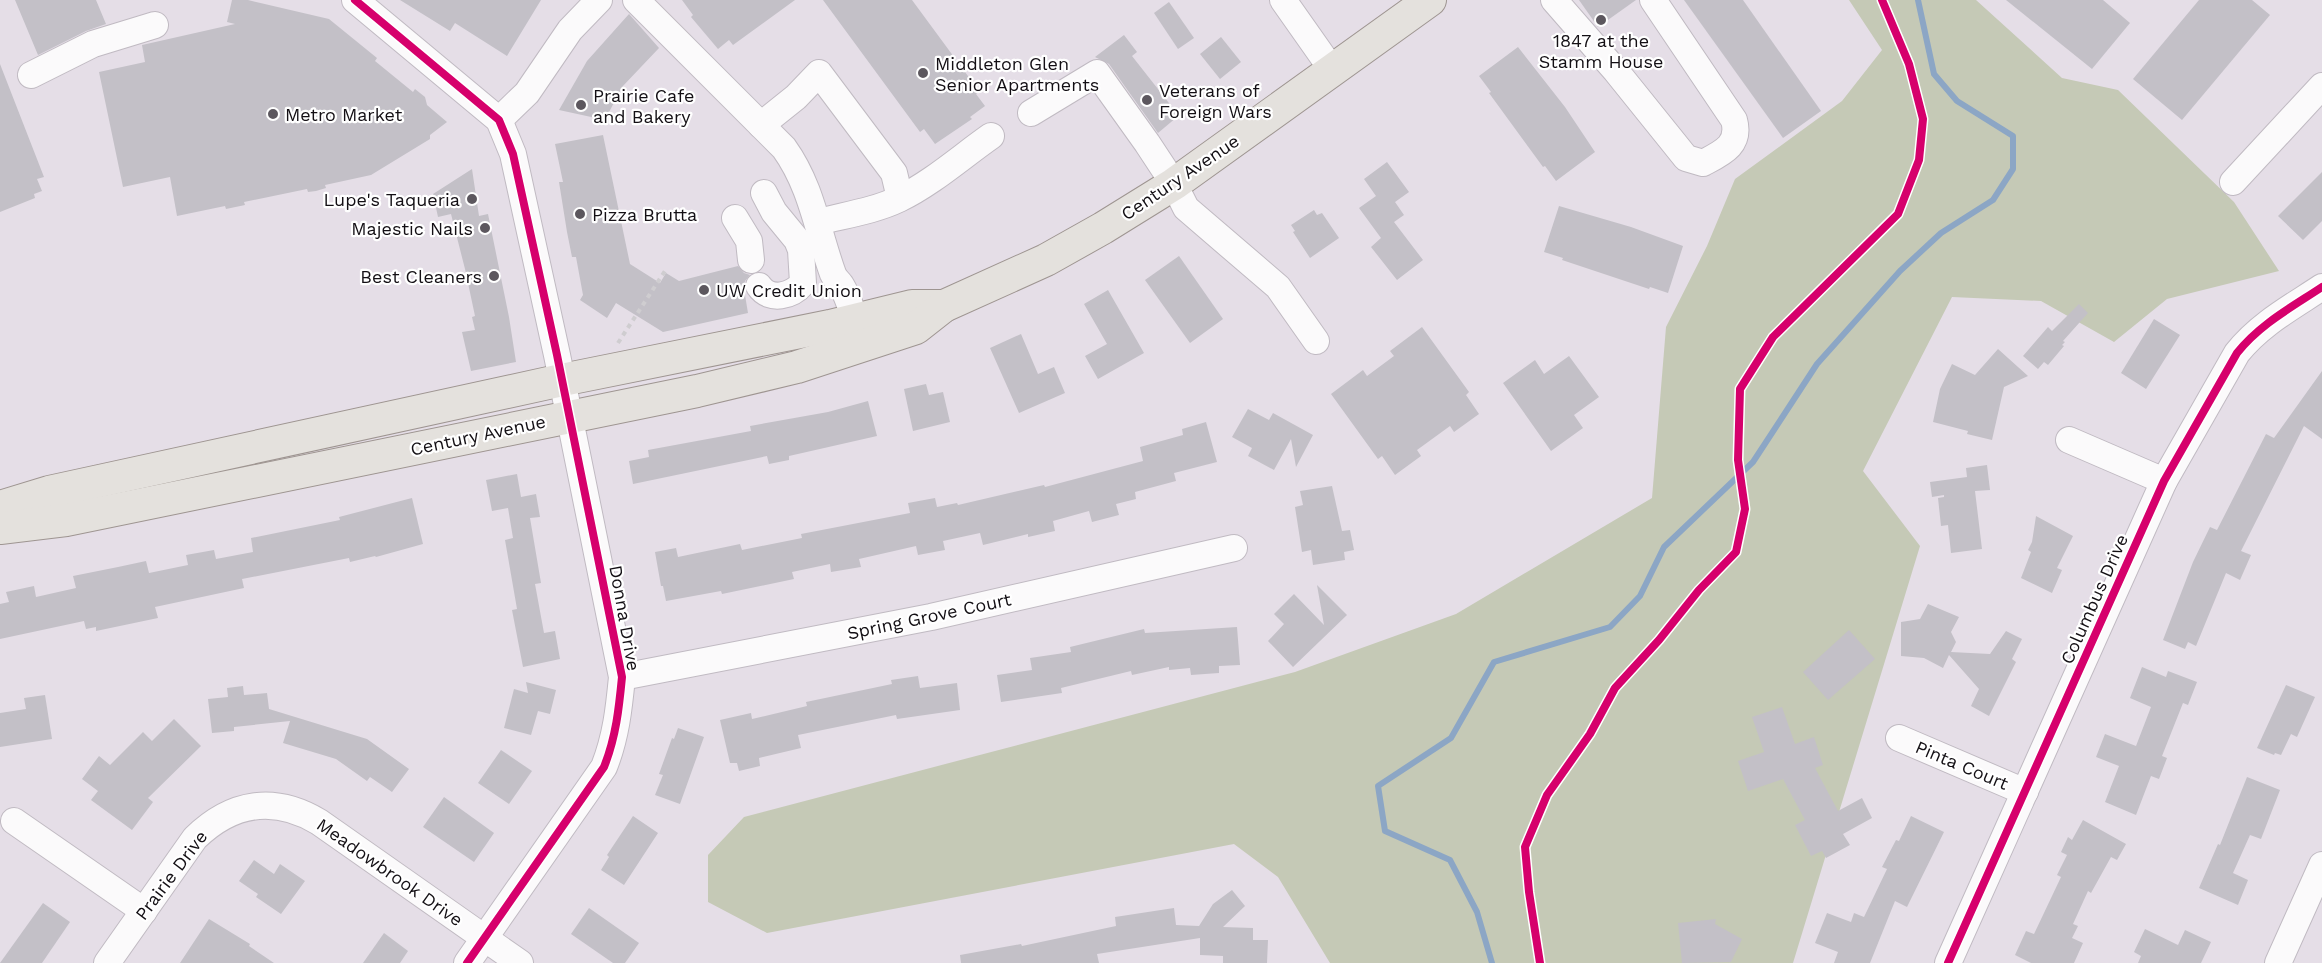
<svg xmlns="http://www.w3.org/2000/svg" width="2322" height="963" viewBox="0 0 2322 963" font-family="'Work Sans',sans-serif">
	<rect width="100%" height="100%" fill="#e5dee7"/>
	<path fill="#c5c9b6" d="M1849 0H1976L2062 78 2118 90 2234 202 2279 271 2167 299 2114 342 2041 301 1952 297 1863 471 1920 546 1793 963H1330L1278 877 1234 844 767 933 708 902V855L744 817 1295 672 1456 614 1652 498 1666 327 1707 246 1735 179 1842 101 1882 50Z"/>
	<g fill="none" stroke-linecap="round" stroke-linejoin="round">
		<path stroke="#8ca6c5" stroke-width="6" d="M1492 963 1477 912 1450 860 1385 831 1378 786 1451 738 1494 662 1610 627 1640 596 1664 547 1753 462 1817 364 1900 271 1941 233 1993 200 2013 169V136L1957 101 1934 74 1918 0"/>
	</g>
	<g fill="#c3c0c7">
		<path d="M15 0H96L106 24 86 31 38 55Z"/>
		<path d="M232 0H248L329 19 377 58 375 61 413 92 415 89 425 97 427 105 447 122 430 135V139L371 175 325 185 326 188 316 191 308 192 307 189 244 202 245 205 226 209 225 206 177 216 170 177 123 187 99 72 145 62 142 45 235 24 227 22Z"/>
		<path d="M400 0H541L507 56 455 23 450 31Z"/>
		<path d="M682 0H795L733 45 729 40 718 49 691 17 693 15Z"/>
		<path d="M823 0H912L979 91 976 94 985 106 970 117 972 119 935 144 924 129 920 132Z"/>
		<path d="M1579 0H1636L1598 27Z"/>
		<path d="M1684 0H1743L1821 111 1783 138Z"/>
		<path d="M2006 0H2103L2130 23 2092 69Z"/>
		<path d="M2199 0H2252L2270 15 2182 120 2133 79Z"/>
		<path d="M1169 2 1194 38 1178 49 1154 13Z"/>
		<path d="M629 14 659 48 622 87 605 120 559 110 587 61Z"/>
		<path d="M1124 35 1137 52 1132 56 1176 112 1174 113 1177 117 1158 133 1109 64 1095 57Z"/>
		<path d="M1221 37 1241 62 1220 79 1200 54Z"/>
		<path d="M1518 47 1565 107 1595 152 1556 181 1545 166 1543 167 1489 93 1491 92 1479 76Z"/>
		<path d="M0 64 44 177 37 179 42 191 34 194 35 198 0 212Z"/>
		<path d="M603 135 630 264 660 283 666 273 679 281 738 266 744 273 750 275 745 281 744 289 748 313 663 332 616 303 607 318 580 300 583 295 576 257H572L567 232 559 182H563L555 144Z"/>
		<path d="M1387 162 1409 192 1395 202 1404 215 1394 222 1423 260 1397 280 1371 247 1381 238 1359 208 1376 196 1364 179Z"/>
		<path d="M472 169 479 216 488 214 509 317 516 362 471 371 462 332 475 330 472 317 475 316 465 269 451 214 438 217 433 194Z"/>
		<path d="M2322 172V221L2303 240 2278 216Z"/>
		<path d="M1559 206 1631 227 1683 246 1668 293 1650 287 1649 289 1562 260 1563 258 1544 252Z"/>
		<path d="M1314 210 1317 215 1322 213 1339 238 1310 258 1293 232 1295 231 1291 225Z"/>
		<path d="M1179 256 1223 319 1190 343 1145 280Z"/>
		<path d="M1108 290 1144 353 1098 379 1085 356 1107 344 1084 304Z"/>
		<path d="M2079 304 2088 313 2063 341 2065 342 2062 345 2064 346 2048 365 2044 362 2038 369 2023 356 2048 327 2052 331Z"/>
		<path d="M2154 319 2180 335 2146 389 2121 373Z"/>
		<path d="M1422 327 1469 392 1466 395 1479 414 1454 432 1450 426 1417 450 1421 456 1395 475 1382 456 1378 459 1331 394 1363 370 1367 376 1394 356 1390 351Z"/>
		<path d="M1021 334 1038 374 1054 367 1065 393 1019 413 990 348Z"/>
		<path d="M1998 349 2028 376 2004 387 1992 440 1967 434 1968 431 1933 422 1940 389 1952 364 1975 375Z"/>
		<path d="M1569 356 1599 397 1574 415 1583 428 1551 451 1503 383 1535 360 1544 374Z"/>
		<path d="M2322 371V439L2304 426 2241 551 2251 555 2240 580 2226 573 2196 646 2188 642 2185 649 2163 640 2193 562 2210 527 2217 530 2266 434 2274 438Z"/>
		<path d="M926 384 929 395 943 392 950 422 913 431 904 389Z"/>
		<path d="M868 401 877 436 789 456V460L769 464 767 456 633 484 629 461 649 457 648 450 751 431 750 426 828 412Z"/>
		<path d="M1248 409 1269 420 1273 413 1313 435 1296 467 1291 439 1274 470 1248 456 1252 448 1232 437Z"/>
		<path d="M1206 422 1217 462 1174 473 1176 481 1135 492 1136 499 1116 504 1119 515 1092 522 1089 511 1053 521 1055 531 1028 537V534L983 545 980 533 943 541 945 550 918 555 916 546 859 559 861 567 831 572 830 564 792 572 794 579 722 594 721 591 666 601 663 586H661L655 552 676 548 678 557 740 544 742 550 802 538 801 534 910 513 908 503 935 498 937 507 957 503 958 505 1044 485 1045 487 1143 461 1140 447 1183 435 1182 429Z"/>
		<path d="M1987 465 1990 490 1975 491 1982 549 1951 553 1948 525 1941 526 1938 498 1944 497V495L1932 497 1930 482 1967 477 1966 468Z"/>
		<path d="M517 474 521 497 536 494 540 517 530 518 541 583 535 584 544 633 555 631 560 659 523 667 512 610 517 609 505 540 513 538 508 508 492 511 486 480Z"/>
		<path d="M1332 486 1342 531 1350 530 1354 550 1344 552 1345 560 1313 565 1311 550 1302 552 1295 507 1303 505 1300 491Z"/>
		<path d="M412 498 423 544 376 557 375 556 350 562 349 558 242 579 244 588 155 607 158 618 96 631V627L86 629 84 621 0 639V604L9 602 6 592 34 586 36 597 76 588 73 576 118 567 146 561 149 573 188 565 186 555 214 550 216 559 253 552 251 538 340 520 339 517Z"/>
		<path d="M2036 516 2073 536 2057 568 2062 570 2052 593 2021 578 2031 552 2028 550 2032 542Z"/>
		<path d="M1317 585 1347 615 1293 667 1268 641 1284 624 1274 614 1294 594 1324 625Z"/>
		<path d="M1928 604 1959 617 1951 632 1956 642 1951 652 1990 654 2006 631 2022 639 2012 659 2016 662 1989 716 1971 706 1979 689 1949 655 1943 668 1924 658 1901 656V622L1920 619Z"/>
		<path d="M1237 627 1240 665 1219 666V673L1191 675 1190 668 1169 670V667L1132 675 1131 671 1061 688 1062 693 1001 702 997 675 1032 670 1030 658 1071 652 1070 647 1144 629 1145 633Z"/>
		<path d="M1849 630 1875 659 1828 700 1803 672Z"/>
		<path d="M2142 667 2166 677 2168 671 2197 682 2188 705 2183 703 2162 756 2167 758 2159 779 2151 776 2136 815 2105 802 2119 766 2096 757 2105 734 2136 746 2151 707 2130 698Z"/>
		<path d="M918 676 920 688 957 683 960 710 897 719 896 715 798 735 801 748 759 758 760 766 739 771 737 763H730L720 720 751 713 752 719 807 706 806 702 892 684 891 680Z"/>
		<path d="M526 682 556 690 550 714 538 711 531 735 504 728 514 689 528 693Z"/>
		<path d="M2286 685 2315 697 2297 737 2291 734 2281 755 2275 753 2274 755 2257 748Z"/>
		<path d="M243 686 244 695 267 693 269 709 367 739 409 769 392 792 370 777 367 781 336 759 283 743 290 721 234 727V731L212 733 208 699 228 697 227 688Z"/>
		<path d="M45 695 52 739 0 747V713L26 709 24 698Z"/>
		<path d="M1782 707 1795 744 1814 737 1823 765 1815 768 1838 811 1862 798 1872 818 1843 834 1850 845 1826 858 1822 851 1811 856 1795 825 1805 820 1783 779 1748 791 1738 761 1764 752 1752 717Z"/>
		<path d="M174 719 201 746 148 798 153 802 132 830 91 800 98 791 82 779 99 756 110 765 143 732 152 741Z"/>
		<path d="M678 728 704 737 680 804 655 795 663 775 659 774 672 738 674 739Z"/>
		<path d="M501 750 532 771 509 804 478 783Z"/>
		<path d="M2247 777 2280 790 2261 839 2250 835 2233 873 2248 880 2238 905 2199 888 2218 844 2220 845Z"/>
		<path d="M444 797 494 833 474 862 423 827Z"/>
		<path d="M633 816 658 833 624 885 601 870 609 857 607 855Z"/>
		<path d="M1911 816 1944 832 1907 907 1895 901 1870 963H1834L1838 952 1815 943 1827 913 1851 922 1854 913 1864 917 1887 869 1882 867 1896 840 1899 841Z"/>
		<path d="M2083 820 2126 844 2117 860 2111 857 2091 893 2088 891 2073 924 2078 926 2072 938 2083 943 2074 963H2031L2015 955 2026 931 2034 934 2061 877 2057 875 2067 855 2061 852 2068 837 2072 840Z"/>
		<path d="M254 860 274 874 280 864 305 881 281 914 256 897 258 894 239 881Z"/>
		<path d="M1232 890 1245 906 1223 927 1253 928V940H1268L1267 963H1223V956L1200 955V938L1097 954 1099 963H961L960 955 1021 944 1022 946 1116 926 1115 917 1174 908 1176 925 1199 926 1213 904Z"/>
		<path d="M43 903 70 922 42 963H0Z"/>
		<path d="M589 908 639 943 625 963H613L571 934Z"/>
		<path d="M209 919 250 944 249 946 274 963H180Z"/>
		<path d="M1716 919 1715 924 1742 939 1731 962 1682 963 1678 923Z"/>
		<path d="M2145 929 2178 945 2185 930 2211 942 2201 963H2138L2141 956 2134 952Z"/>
		<path d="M384 933 408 951 400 963H363Z"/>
	</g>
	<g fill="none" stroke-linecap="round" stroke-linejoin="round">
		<g stroke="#c0bac2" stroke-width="28">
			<g id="minor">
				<path d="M355 0 499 120 513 154 557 355 622 677C619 708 616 737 604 767L467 963"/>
				<path d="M636 0 784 148C812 187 817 230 833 274 835 279 838 281 841 285 848 296 851 308 855 320"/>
				<path d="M1283 0 1333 71"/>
				<path d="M1554 0 1616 71 1686 158 1703 163C1722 153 1741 145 1734 120L1653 0"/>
				<path d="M31 75 93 44 155 25"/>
				<path d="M1031 113 1097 73 1147 143 1174 184 1186 208 1278 287 1316 341"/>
				<path d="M499 120 527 93 570 30 599 0"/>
				<path d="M761 125 796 97 819 73 894 173 900 198"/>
				<path d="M2233 182 2322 86"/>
				<path d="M735 218 749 241 751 260"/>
				<path d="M818 222C845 215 874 211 899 199 932 183 961 157 991 136"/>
				<path d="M759 286C770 302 792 296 803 283L801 250 797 240 774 212 764 193"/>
				<path d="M2069 440 2164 481"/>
				<path d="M622 677 931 617 1234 548"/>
				<path d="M1899 738 2025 792"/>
				<path d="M14 821 144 911"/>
				<path d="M107 963 195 838C232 802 274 795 319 822L520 963"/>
				<path d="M1948 963 2164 481 2237 353C2260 324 2292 307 2322 287"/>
				<path d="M2278 963 2322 865"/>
			</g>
		</g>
		<g stroke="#9e9591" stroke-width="34">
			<g id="major">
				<path d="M0 507 49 492 562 380 830 326 912 306H944"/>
				<path d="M0 528 66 520 697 391 797 367 916 328 944 306 1046 260 1103 228 1174 184 1430 0"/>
			</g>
		</g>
		<path stroke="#cfcdd0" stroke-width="4" stroke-dasharray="4.5 4.5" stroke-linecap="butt" d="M618 343 665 271"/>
		<use href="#minor" stroke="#fbfafb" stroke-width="26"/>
		<use href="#major" stroke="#e4e1dd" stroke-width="32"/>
		<g stroke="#fff" stroke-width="11">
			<g id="cycleway">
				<path d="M355 0 499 120 513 154 557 355 622 677C619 708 616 737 604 767L467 963"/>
				<path d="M1540 963 1529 892 1525 847 1547 795 1590 734 1615 688 1659 640 1699 590 1736 552 1745 509 1738 460 1740 389 1773 337 1898 214 1919 160 1923 119 1909 64 1882 0"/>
				<path d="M1948 963 2164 481 2237 353C2260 324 2292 307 2322 287"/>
			</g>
		</g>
		<use href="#cycleway" stroke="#d6006c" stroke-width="8"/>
	</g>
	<g fill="#5c575e" stroke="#fff" stroke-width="2">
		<circle cx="1601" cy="20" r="6"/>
		<circle cx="923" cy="73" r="6"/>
		<circle cx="1147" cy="100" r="6"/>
		<circle cx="581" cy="105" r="6"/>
		<circle cx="273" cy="114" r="6"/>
		<circle cx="472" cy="199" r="6"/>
		<circle cx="580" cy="214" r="6"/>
		<circle cx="485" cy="228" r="6"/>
		<circle cx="494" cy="276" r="6"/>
		<circle cx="704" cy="290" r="6"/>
	</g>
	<g text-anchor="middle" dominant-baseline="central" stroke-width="4.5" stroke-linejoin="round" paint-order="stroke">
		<g font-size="18" fill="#130f14" stroke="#fff" text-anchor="start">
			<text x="1601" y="40" text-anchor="middle">1847 at the<tspan x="1601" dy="21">Stamm House</tspan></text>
			<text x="935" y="63">Middleton Glen<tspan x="935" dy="21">Senior Apartments</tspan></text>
			<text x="1159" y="90">Veterans of<tspan x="1159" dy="21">Foreign Wars</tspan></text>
			<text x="593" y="95">Prairie Cafe<tspan x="593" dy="21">and Bakery</tspan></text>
			<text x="285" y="114">Metro Market</text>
			<text x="460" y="199" text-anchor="end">Lupe's Taqueria</text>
			<text x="592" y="214">Pizza Brutta</text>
			<text x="473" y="228" text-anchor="end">Majestic Nails</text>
			<text x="482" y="276" text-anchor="end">Best Cleaners</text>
			<text x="716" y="290">UW Credit Union</text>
		</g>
		<g font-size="18" fill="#130f14" stroke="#fff">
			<text transform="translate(1180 177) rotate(-34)">Century Avenue</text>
			<text transform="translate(478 435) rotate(-12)">Century Avenue</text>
			<text transform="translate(2094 599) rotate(-66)">Columbus Drive</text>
			<text transform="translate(929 616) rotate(-12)">Spring Grove Court</text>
			<text transform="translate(625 618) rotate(80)">Donna Drive</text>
			<text transform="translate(1962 765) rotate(23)">Pinta Court</text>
			<text transform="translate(390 872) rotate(35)">Meadowbrook Drive</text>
			<text transform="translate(171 875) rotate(-53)">Prairie Drive</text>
		</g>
	</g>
</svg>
